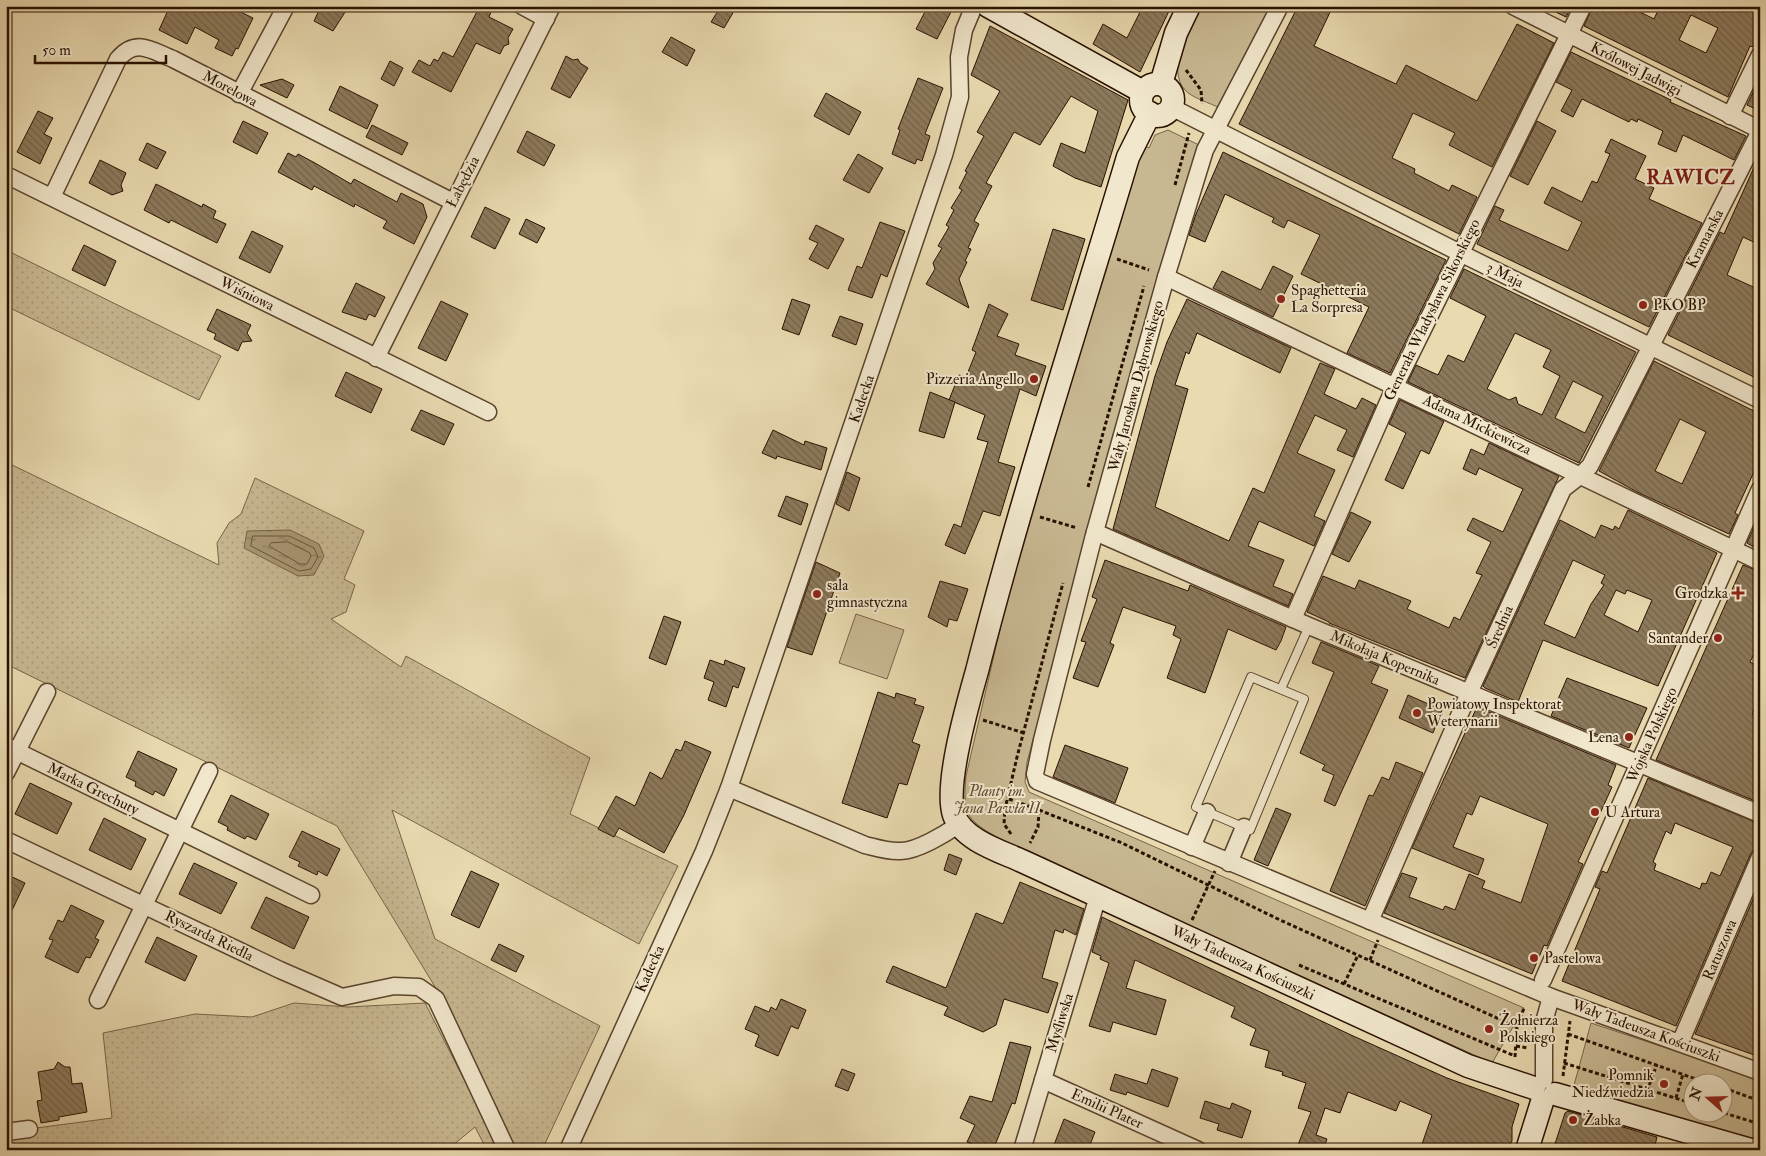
<svg xmlns="http://www.w3.org/2000/svg" width="1766" height="1156" viewBox="0 0 1766 1156" font-family="'IM FELL Double Pica',serif">
	<defs>
		<pattern id="grass-dots" width="8" height="8" patternUnits="userSpaceOnUse" patternTransform="scale(1.25)"><rect width="8" height="8" fill="#c8b892"/><path d="M2 2h.1M6 6h.1" fill="none" stroke="#ac9d7c" stroke-width="1.8" stroke-linecap="round"/></pattern>
		<pattern id="water-ripples" width="26" height="14" patternUnits="userSpaceOnUse" patternTransform="scale(1.25)"><rect width="26" height="14" fill="#a89674"/><path d="M2 4q2-2 4 0t4 0M15 11q2-2 4 0t4 0" fill="none" stroke="#89795d"/></pattern>
		<pattern id="building-back-hatch" width="6" height="6" patternUnits="userSpaceOnUse" patternTransform="scale(1.25)"><rect width="6" height="6" fill="#8d7a5c"/><path d="M-1 5l2 2M0 0l6 6M5-1l2 2" fill="none" stroke="#73634a"/></pattern>
	</defs>
	<rect width="100%" height="100%" fill="#e9dab0"/>
	<filter id="stains"><feTurbulence type="fractalNoise" baseFrequency=".004" numOctaves="4"/><feColorMatrix values="0 0 0 0 .2 0 0 0 0 .09 0 0 0 0 .02 0 0 0 .5 -.17"/></filter>
	<radialGradient id="worn" r=".72"><stop offset=".6" stop-color="#630" stop-opacity="0"/><stop offset="1" stop-color="#630" stop-opacity=".3"/></radialGradient>
	<g fill="url(#grass-dots)" stroke="#786449">
		<path d="M6 250 221 356 199 400 6 306Z"/>
		<path d="M6 462 219 565 217 543 229 523 241 514 255 478 364 531 344 579 355 585 346 612 331 619 401 667 406 656 590 758 570 814 678 866 639 944 392 810 435 939 600 1026 542 1150H514L440 995 337 826 6 664Z"/>
		<path d="M294 1003 348 1007 425 1003 500 1150H487L475 1127 447 1150H6V1132L112 1118 103 1033 195 1014 252 1017Z"/>
	</g>
	<g fill="#c8b892" stroke="#786449" fill-rule="evenodd">
		<path d="M1200 6H1273L1220 108C1210 103 1192 98 1185 90 1166 69 1189 27 1200 6Z"/>
		<path d="M1168 130 1201 146 1160 275 1027 762 1025 782 1029 792 1524 1008 1492 1063 1003 841C968 820 962 818 966 776L1014 569 1143 145 1149 148 1155 135Z"/>
		<path d="M856 614 904 630 887 679 839 663Z"/>
		<path d="M1591 1023 1760 1079V1149L1573 1089ZM1694 1084H1724V1114H1694Z"/>
	</g>
	<path fill="url(#water-ripples)" stroke="#756146" d="M290 530 319 544 324 556 314 575 298 576 244 548 247 531Z"/>
	<g fill="none" stroke-linecap="round" stroke-linejoin="round">
		<g stroke="#68543a" stroke-width="1">
			<path d="M253 536H289L314 548 318 557 311 569 299 571 251 546Z"/>
			<path d="M288 542 310 553 311 556 307 564H300L269 546 271 543Z"/>
		</g>
	</g>
	<g fill="url(#building-back-hatch)" stroke="#291100" fill-rule="evenodd">
		<path d="M170 6H228L253 18 238 49 236 48 232 56 215 48 219 40 195 27 187 44 159 30Z"/>
		<path d="M321 6H349L333 31 314 21Z"/>
		<path d="M480 6 491 12 489 17 513 29 508 38 509 44 504 46 500 54 476 43 451 92 412 72 419 60 430 66 434 59 438 61 443 52 453 57Z"/>
		<path d="M721 6H737L724 28 711 22Z"/>
		<path d="M928 6H954L937 39 916 29Z"/>
		<path d="M1143 6H1160L1169 11 1140 72 1093 44 1103 24 1127 38Z"/>
		<path d="M1298 6H1333L1314 46 1396 84 1406 65 1477 101 1517 24 1554 43 1492 167 1449 145 1455 133 1413 113 1392 158 1415 169 1414 173 1449 191 1452 185 1477 197 1459 234 1239 124Z"/>
		<path d="M1543 6H1572L1566 17Z"/>
		<path d="M1593 6H1628L1654 19 1660 6H1760V33L1753 47 1750 46 1728 97 1584 26ZM1691 15 1718 28 1706 53 1679 40Z"/>
		<path d="M990 26 1128 100 1101 187 1075 178 1053 166 1061 143 1085 153 1098 111 1071 96 1040 145 1014 132 986 183 992 186 974 221 979 224 968 248 971 249 965 261 967 262 959 279 969 308 926 284 935 269 933 263 942 248 938 246 949 227 946 225 954 210 951 208 962 190 959 188 967 172 965 171 984 136 977 132 1000 91 971 75Z"/>
		<path d="M671 37 695 50 687 66 662 52Z"/>
		<path d="M1571 52 1671 100 1670 102 1746 136 1734 160 1683 135 1676 152 1658 144 1663 131 1638 119 1637 122 1631 119 1629 122 1582 99 1573 117 1561 111 1572 90 1556 82Z"/>
		<path d="M566 56 573 60 578 59 580 63 588 68 570 98 551 89Z"/>
		<path d="M390 61 403 68 394 86 381 79Z"/>
		<path d="M918 78 943 88 925 134 930 136 922 161 917 159 915 164 892 154 900 130 898 129Z"/>
		<path d="M282 79 294 85 287 98 260 85Z"/>
		<path d="M1758 82 1760 83V111L1747 105Z"/>
		<path d="M340 86 378 105 367 129 329 110Z"/>
		<path d="M826 93 861 112 849 135 814 116Z"/>
		<path d="M38 111 53 118 44 134 52 138 40 164 17 152Z"/>
		<path d="M243 121 268 133 257 154 233 142Z"/>
		<path d="M1537 121 1556 131 1528 185 1510 176Z"/>
		<path d="M372 125 408 143 402 155 366 137Z"/>
		<path d="M527 131 555 145 544 166 517 152Z"/>
		<path d="M1611 139 1646 156 1635 179 1654 188 1649 199 1702 223 1649 327 1477 244 1495 206 1504 210 1499 220 1568 251 1582 222 1544 203 1552 187 1582 202 1592 181 1597 183 1610 154 1605 152Z"/>
		<path d="M147 143 166 152 157 169 139 160Z"/>
		<path d="M1223 152 1446 260 1390 373 1347 353 1369 307 1301 274 1320 235 1288 220 1284 228 1272 222 1274 218 1225 194 1205 242 1189 235 1196 214Z"/>
		<path d="M288 153 296 157 298 154 315 163 351 184 354 179 397 202 401 193 423 204 427 217 414 244 383 228 387 221 355 204 354 207 314 186 312 190 278 172Z"/>
		<path d="M858 154 883 168 869 193 843 180Z"/>
		<path d="M1760 154V245L1743 237 1727 275 1760 290V380L1668 335 1720 232 1724 234Z"/>
		<path d="M100 160 126 173 121 185 123 191 112 195 89 183Z"/>
		<path d="M156 184 202 207 203 204 216 211 213 218 226 224 217 243 171 220 169 223 144 210Z"/>
		<path d="M485 207 510 219 495 249 471 237Z"/>
		<path d="M526 219 545 228 537 243 519 234Z"/>
		<path d="M880 222 905 231 887 277 881 274 872 298 848 290 857 266 862 268Z"/>
		<path d="M816 225 844 239 828 269 809 259 818 243 809 239Z"/>
		<path d="M1053 229 1085 239 1063 310 1031 300Z"/>
		<path d="M252 231 283 246 270 273 239 258Z"/>
		<path d="M84 245 116 261 105 286 72 270Z"/>
		<path d="M1273 266 1293 276 1273 317 1213 288 1222 271 1261 290Z"/>
		<path d="M1464 269 1636 352 1579 463 1408 382 1416 365 1438 375 1448 355 1464 362 1486 316 1450 298ZM1515 333 1551 350 1543 367 1560 376 1542 415 1518 404 1516 397 1509 400 1487 389ZM1573 381 1603 396 1585 433 1555 418Z"/>
		<path d="M356 283 385 297 375 317 369 314 366 320 342 312Z"/>
		<path d="M792 299 810 305 799 335 782 329Z"/>
		<path d="M1187 299 1291 348 1280 373 1197 333 1189 354 1186 352 1175 385 1188 389 1155 507 1229 541 1253 488 1264 493 1320 363 1335 369 1324 394 1356 409 1362 398 1376 405 1353 457 1337 450 1347 430 1315 415 1297 453 1335 470 1314 516 1325 521 1314 546 1259 521 1248 546 1284 560 1273 586 1293 594 1288 606 1113 529 1155 376 1167 342Z"/>
		<path d="M441 301 468 314 446 361 418 348Z"/>
		<path d="M989 304 1008 314 997 336 1019 344 1015 355 1046 366 1036 396 1020 389 1010 422 998 462 1015 467 1000 516 983 511 965 554 945 545 954 524 961 527 988 442 977 439 985 415 949 400 959 375 966 377 976 352 972 350Z"/>
		<path d="M217 309 251 325 247 333 252 341 242 342 238 351 214 339 216 334 207 330Z"/>
		<path d="M840 316 863 324 856 345 832 336Z"/>
		<path d="M1654 361 1760 414V459L1735 513 1738 515 1729 534 1637 492 1599 471ZM1680 419 1706 432 1682 484 1655 471Z"/>
		<path d="M346 372 382 389 371 413 335 396Z"/>
		<path d="M930 392 955 402 944 438 919 431Z"/>
		<path d="M1400 400 1444 421 1429 454 1421 450 1403 489 1385 480 1406 433 1389 424Z"/>
		<path d="M421 410 454 424 444 445 411 430Z"/>
		<path d="M773 430 804 445 805 441 827 448 821 470 777 456 776 459 762 453Z"/>
		<path d="M1489 443 1559 476 1465 678 1329 623V622L1307 612 1323 576 1355 589 1359 580 1411 601 1407 609 1449 628 1454 617 1460 620 1482 575 1476 573 1491 542 1467 530 1473 518 1503 532 1523 489 1479 468 1476 475 1463 469 1471 449 1484 455Z"/>
		<path d="M847 472 860 478 849 511 836 504Z"/>
		<path d="M786 496 808 504 801 525 778 516Z"/>
		<path d="M1628 510 1717 553 1658 686 1543 640 1518 702 1485 688 1483 686 1560 520 1595 538 1601 525 1613 530 1615 526 1619 529ZM1573 560 1605 575 1601 583 1604 585 1591 604 1575 638 1544 624ZM1616 590 1625 594 1627 590 1652 600 1638 632 1604 615Z"/>
		<path d="M1351 512 1371 522 1349 562 1332 554Z"/>
		<path d="M1756 523 1760 524V551L1747 543Z"/>
		<path d="M1105 560 1188 591 1190 585 1286 627 1281 641 1276 650 1228 629 1205 693 1167 678 1181 639 1173 635 1176 626 1123 607 1110 643 1114 645 1098 687 1073 678 1086 642 1081 641 1097 599 1092 597Z"/>
		<path d="M816 562 840 573 812 655 787 647Z"/>
		<path d="M1743 565 1760 572V643L1750 662 1760 667V696L1752 714 1757 716 1755 723 1760 726V803L1656 760Z"/>
		<path d="M940 581 968 589 957 621 949 619 947 627 928 617Z"/>
		<path d="M664 616 681 622 666 665 649 658Z"/>
		<path d="M1321 642 1379 666 1371 683 1388 690 1335 806 1324 801 1334 775 1322 770 1325 765 1300 753 1334 672 1312 663Z"/>
		<path d="M710 660 724 665 725 660 745 668 738 688 733 686 726 707 708 700 714 682 704 678Z"/>
		<path d="M1567 678 1647 708 1629 748 1551 716Z"/>
		<path d="M878 692 895 698 896 693 916 699 914 704 924 707 912 742 920 745 907 785 899 783 887 818 842 803Z"/>
		<path d="M1408 695 1442 710 1433 733 1399 718Z"/>
		<path d="M1477 707 1616 765 1608 785 1612 787 1578 862 1583 864 1547 946 1544 945 1532 974 1384 913 1402 873 1417 878 1409 897 1443 910 1445 906 1455 910 1469 874 1485 881 1482 888 1521 903 1548 824 1480 796 1472 815 1467 813 1453 847 1484 859 1478 875 1412 848Z"/>
		<path d="M685 741 711 752 684 815 664 853 619 828 614 837 598 829 616 796 635 806 650 772 662 779 676 749 681 751Z"/>
		<path d="M1065 745 1128 768 1115 803 1053 777Z"/>
		<path d="M138 751 177 769 164 796 155 791 153 795 135 786 136 782 126 777Z"/>
		<path d="M1396 762 1423 773 1365 906 1330 891 1369 795 1373 796 1382 777 1389 780Z"/>
		<path d="M1648 778 1760 824V847L1751 853 1676 1026 1562 981 1600 889 1595 887 1602 871 1607 873ZM1675 823 1733 847 1720 876 1711 872 1706 884 1702 883 1700 889 1654 870 1656 864 1653 862 1666 831 1671 834Z"/>
		<path d="M30 783 72 803 57 834 15 814Z"/>
		<path d="M231 795 269 814 256 840 247 836 245 839 227 830 228 827 218 822Z"/>
		<path d="M1276 808 1291 814 1268 866 1254 860Z"/>
		<path d="M104 818 146 839 131 870 89 850Z"/>
		<path d="M302 831 340 849 327 876 318 871 317 875 298 866 300 862 289 857Z"/>
		<path d="M949 854 962 859 956 875 944 870Z"/>
		<path d="M194 863 237 883 221 914 179 894Z"/>
		<path d="M471 871 499 884 479 928 451 915Z"/>
		<path d="M6 874 25 883 6 923Z"/>
		<path d="M1020 882 1084 909 1076 935 1064 929 1063 933 1055 930 1042 978 1058 983 1048 1013 1004 999 996 1025 983 1032 944 1015 948 1007 886 982 893 966 946 988 976 913 1003 924Z"/>
		<path d="M1760 883V1057L1695 1034Z"/>
		<path d="M266 897 309 917 294 949 251 928Z"/>
		<path d="M71 905 104 921 95 938 99 940 90 958 86 957 78 973 45 957 53 940 49 939 54 929 58 920 63 922Z"/>
		<path d="M1102 917 1351 1035 1447 1078 1519 1104 1512 1127V1141L1507 1150H1420L1432 1115 1400 1101 1396 1111 1348 1092 1340 1113 1325 1108 1316 1135 1327 1139 1323 1150H1296L1311 1112 1298 1108 1306 1083 1282 1075 1283 1072 1265 1067 1269 1051 1250 1045 1256 1029 1231 1017 1235 1007 1135 960 1126 988 1166 1000 1156 1035 1113 1022 1110 1032 1089 1026 1109 963 1100 959 1101 956 1092 952Z"/>
		<path d="M157 937 197 956 185 981 145 962Z"/>
		<path d="M499 944 524 956 516 972 491 960Z"/>
		<path d="M781 999 806 1010 798 1029 791 1026 778 1056 755 1046 759 1035 745 1029 755 1006 769 1012 771 1007 776 1010Z"/>
		<path d="M1010 1042 1031 1047 1015 1104 1012 1103 993 1150H985L967 1142 975 1125 960 1118 970 1096 992 1102Z"/>
		<path d="M58 1062 65 1067H70L72 1084 82 1083 87 1112 59 1117V1120L41 1123 37 1101 42 1100 38 1072 54 1069Z"/>
		<path d="M842 1069 855 1074 848 1091 835 1086Z"/>
		<path d="M1152 1069 1178 1078 1168 1107 1127 1092 1126 1095 1110 1090 1115 1074 1147 1084Z"/>
		<path d="M1205 1101 1230 1109 1232 1103 1251 1111 1242 1138 1217 1130 1219 1124 1200 1118Z"/>
		<path d="M1568 1111 1657 1137 1654 1149 1625 1144 1623 1150H1553L1565 1113Z"/>
		<path d="M1064 1119 1095 1132 1088 1150H1052Z"/>
	</g>
	<g fill="none" stroke-linecap="round" stroke-linejoin="round">
		<g stroke="#59432c" stroke-width="10">
			<g id="lane">
				<path d="M1251 677 1304 699 1250 830 1196 807Z"/>
				<path d="M1281 689 1309 626"/>
			</g>
		</g>
		<g stroke="#59432c" stroke-width="19">
			<g id="street">
				<path d="M522 6 546 19"/>
				<path d="M1280 6 1205 150 1166 277 1093 539 1042 740 1035 774 1037 781 1551 997 1760 1072"/>
				<path d="M1513 6 1760 130"/>
				<path d="M239 94 286 6"/>
				<path d="M1171 107 1460 253 1760 400"/>
				<path d="M1730 116 1760 55"/>
				<path d="M6 175 488 412"/>
				<path d="M52 197 118 59C136 38 150 50 173 59L453 202"/>
				<path d="M1166 277 1760 562"/>
				<path d="M376 358 552 6"/>
				<path d="M1095 532 1309 626 1760 814"/>
				<path d="M1293 619 1395 386 1583 6"/>
				<path d="M6 746 311 895"/>
				<path d="M6 773 47 692"/>
				<path d="M729 788 865 845C877 848 889 852 901 851 917 851 945 834 958 825"/>
				<path d="M6 840 280 970 342 997 394 986 419 987 436 999 507 1150"/>
				<path d="M1192 847 1207 812"/>
				<path d="M1229 863 1244 827"/>
				<path d="M1370 921 1469 693 1563 489 1581 475 1590 466 1760 131"/>
				<path d="M1543 980 1760 489"/>
				<path d="M98 1000 209 771"/>
				<path d="M1680 1043 1760 857"/>
				<path d="M1043 1080 1198 1150"/>
				<path d="M1544 1080V1022L1551 997"/>
				<path d="M6 1132 29 1129"/>
				<path d="M568 1150 704 851 729 788 944 155 960 97 959 57 964 30 974 6"/>
				<path d="M1022 1150 1098 896"/>
			</g>
		</g>
		<g stroke="#291100" stroke-width="25">
			<g id="secondary">
				<path d="M988 6 1143 92"/>
				<path d="M1161 84 1176 33 1189 6"/>
				<circle cx="1157" cy="100" r="16"/>
				<path d="M1150 113 1128 157C1077 328 1021 498 977 671 968 703 944 785 954 815 963 840 1000 851 1022 861L1468 1066 1534 1088"/>
				<path d="M1555 1094 1751 1150"/>
				<path d="M1527 1150 1542 1102"/>
			</g>
		</g>
		<g stroke="#291100" stroke-width="3" stroke-dasharray="4 2.5" stroke-linecap="butt">
			<path d="M1186 70 1201 90 1202 104"/>
			<path d="M1175 185 1189 133"/>
			<path d="M1117 259 1149 270"/>
			<path d="M1088 487 1144 286"/>
			<path d="M1040 517 1077 528"/>
			<path d="M983 720 1024 733"/>
			<path d="M1009 799 1039 810 1038 827 1030 843"/>
			<path d="M1039 810 1122 843 1280 920 1517 1027"/>
			<path d="M1011 834 1004 824 1005 809 1017 757 1063 583"/>
			<path d="M1192 920 1215 871"/>
			<path d="M1370 960 1378 940"/>
			<path d="M1299 965 1515 1056"/>
			<path d="M1344 984 1358 955"/>
			<path d="M1568 1034 1710 1084"/>
			<path d="M1516 1046 1528 1048"/>
			<path d="M1515 1057 1517 1027 1524 1008"/>
			<path d="M1564 1063 1694 1104"/>
			<path d="M1563 1076 1570 1021"/>
			<path d="M1724 1088 1760 1101"/>
			<path d="M1647 1091 1657 1064"/>
			<path d="M1676 1098 1683 1074"/>
			<path d="M1724 1113 1760 1124"/>
		</g>
		<use href="#lane" stroke="#f1e7cc" stroke-width="8"/>
		<use href="#street" stroke="#f1e7cc" stroke-width="16"/>
		<use href="#secondary" stroke="#f1e7cc" stroke-width="22"/>
	</g>
	<g fill="#8f2418" stroke="#f1e7cc" stroke-width="2">
		<circle cx="1281" cy="299" r="5"/>
		<circle cx="1643" cy="305" r="5"/>
		<circle cx="1034" cy="379" r="5"/>
		<path d="M1735.5 585.5h5v5h5v5h-5v5h-5v-5h-5v-5h5z"/>
		<circle cx="817" cy="594" r="5"/>
		<circle cx="1718" cy="638" r="5"/>
		<circle cx="1417" cy="713" r="5"/>
		<circle cx="1629" cy="737" r="5"/>
		<circle cx="1595" cy="812" r="5"/>
		<circle cx="1534" cy="958" r="5"/>
		<circle cx="1489" cy="1029" r="5"/>
		<circle cx="1664" cy="1084" r="5"/>
		<circle cx="1573" cy="1120" r="5"/>
	</g>
	<g text-anchor="middle" dominant-baseline="central" stroke-width="4" stroke-linejoin="round" paint-order="stroke">
		<g font-size="15" fill="#291100" stroke="#f1e7cc">
			<text transform="translate(1636 69) rotate(27)">Królowej Jadwigi</text>
			<text transform="translate(230 89) rotate(28)">Morelowa</text>
			<text transform="translate(463 182) rotate(-63)">Łabędzia</text>
			<text transform="translate(1705 239) rotate(-63)">Kramarska</text>
			<text transform="translate(1505 275) rotate(26)">3 Maja</text>
			<text transform="translate(247 294) rotate(26)">Wiśniowa</text>
			<text transform="translate(1432 310) rotate(-64)">Generała Władysława Sikorskiego</text>
			<text transform="translate(1136 386) rotate(-75)">Wały Jarosława Dąbrowskiego</text>
			<text transform="translate(862 399) rotate(-71)">Kadecka</text>
			<text transform="translate(1477 425) rotate(26)">Adama Mickiewicza</text>
			<text transform="translate(1500 627) rotate(-66)">Średnia</text>
			<text transform="translate(1385 658) rotate(23)">Mikołaja Kopernika</text>
			<text transform="translate(1652 735) rotate(-66)">Wojska Polskiego</text>
			<text transform="translate(93 789) rotate(26)">Marka Grechuty</text>
			<text transform="translate(209 936) rotate(26)">Ryszarda Riedla</text>
			<text transform="translate(1720 950) rotate(-67)">Ratuszowa</text>
			<text transform="translate(1243 963) rotate(25)">Wały Tadeusza Kościuszki</text>
			<text transform="translate(650 969) rotate(-66)">Kadecka</text>
			<text transform="translate(1060 1023) rotate(-73)">Myśliwska</text>
			<text transform="translate(1646 1031) rotate(20)">Wały Tadeusza Kościuszki</text>
			<text transform="translate(1107 1109) rotate(24)">Emilii Plater</text>
		</g>
		<g font-size="15" fill="#291100" stroke="#f1e7cc" text-anchor="start">
			<text x="1291" y="290">Spaghetteria<tspan x="1291" dy="17">La Sorpresa</tspan></text>
			<text x="1653" y="305">PKO BP</text>
			<text x="1024" y="379" text-anchor="end">Pizzeria Angello</text>
			<text x="827" y="585">sala<tspan x="827" dy="17">gimnastyczna</tspan></text>
			<text x="1728" y="593" text-anchor="end">Grodzka</text>
			<text x="1708" y="638" text-anchor="end">Santander</text>
			<text x="1427" y="704">Powiatowy Inspektorat<tspan x="1427" dy="17">Weterynarii</tspan></text>
			<text x="1619" y="737" text-anchor="end">Lena</text>
			<text x="1605" y="812">U Artura</text>
			<text x="1544" y="958">Pastelowa</text>
			<text x="1499" y="1020">Żołnierza<tspan x="1499" dy="17">Polskiego</tspan></text>
			<text x="1654" y="1075" text-anchor="end">Pomnik<tspan x="1654" dy="17">Niedźwiedzia</tspan></text>
			<text x="1583" y="1120">Żabka</text>
		</g>
		<g font-size="15" font-style="italic" fill="#614b33" stroke="#f1e7cc">
			<text x="997" y="791">Planty im.<tspan x="997" dy="17">Jana Pawła II</tspan></text>
		</g>
		<g font-size="20" font-weight="bold" letter-spacing="1" fill="#7a1f14" stroke="#f1e7cc">
			<text x="1691" y="177">RAWICZ</text>
		</g>
	</g>
	<rect width="1766" height="1156" fill="none" stroke="#e9dab0" stroke-width="25"/>
	<rect x="8" y="8" width="1751" height="1141" fill="none" stroke="#291100" stroke-width="2.5"/>
	<rect x="12" y="12" width="1741" height="1131" fill="none" stroke="#291100"/>
	<g transform="translate(1708 1098) rotate(290)"><circle r="24" fill="#f1e7cc" stroke="#a1917a"/>
	<path d="M0-4L9 19L0 12L-9 19Z" fill="#8f2418"/>
	<text y="-8" font-size="14" font-weight="bold" text-anchor="middle" fill="#291100">N</text>
	</g>
	<path d="M35 55v8h131v-8" fill="none" stroke="#291100" stroke-width="2.5"/>
	<text x="42" y="55" font-size="15" fill="#291100" stroke="#f1e7cc" stroke-width="4" paint-order="stroke">50 m</text>
	<rect width="100%" height="100%" filter="url(#stains)"/>
	<rect width="100%" height="100%" fill="url(#worn)"/>
</svg>
